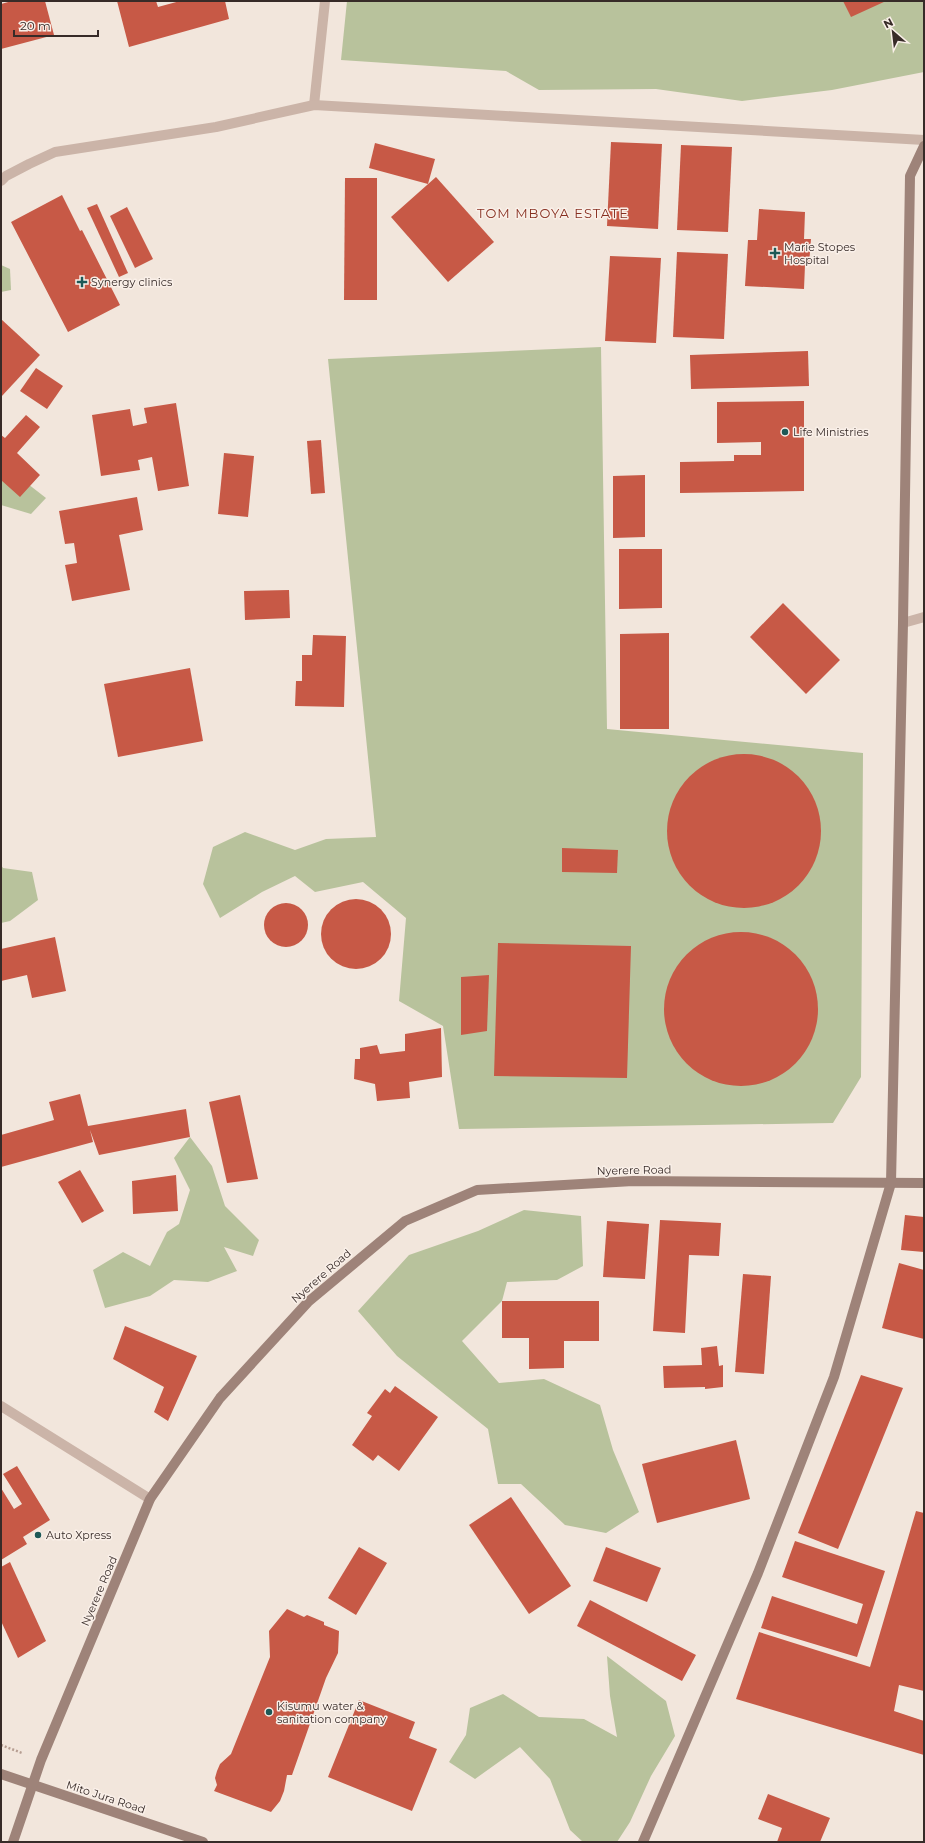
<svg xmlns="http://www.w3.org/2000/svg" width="925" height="1843" viewBox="0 0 925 1843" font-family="Montserrat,sans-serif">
	<rect width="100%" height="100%" fill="#f2e6dc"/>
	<g fill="#b8c29c">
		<path d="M347 1H924V72L832 90 742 101 656 89 539 90 506 71 341 60Z"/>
		<path d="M1 265 10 269 11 290 1 292Z"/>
		<path d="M601 347 607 729 863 753 861 1077 833 1123 459 1129 443 1026 399 1001 406 918 363 882 315 892 295 876 262 892 220 918 203 884 213 847 245 832 295 850 326 839 376 837 328 359Z"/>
		<path d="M1 463 46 498 31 514 1 505Z"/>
		<path d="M1 865 3 868 32 872 38 900 10 921 1 923Z"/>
		<path d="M190 1137 212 1166 225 1206 259 1240 253 1256 224 1247 237 1271 208 1282 174 1280 150 1296 105 1308 93 1270 123 1252 150 1266 167 1232 179 1224 190 1190 174 1158Z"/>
		<path d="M524 1210 581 1216 583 1266 557 1280 507 1282 502 1301 462 1341 499 1383 544 1379 600 1405 613 1450 639 1512 606 1533 565 1525 521 1484H498L488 1429 397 1356 358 1311 409 1255 478 1231Z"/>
		<path d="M607 1656 666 1701 675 1736 651 1776 630 1822 617 1842H583L570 1830 550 1779 520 1747 475 1779 449 1762 466 1735 470 1708 503 1694 539 1717 584 1719 617 1737 610 1696Z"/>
	</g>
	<g fill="#c75946">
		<path d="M12 1H45L54 35 1 49V4Z"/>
		<path d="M117 1H156L158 7 180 1H225L229 19 129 47Z"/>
		<path d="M843 1H886L851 17Z"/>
		<path d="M611 142 662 144 658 229 607 226Z"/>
		<path d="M375 143 435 159 428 184 369 168Z"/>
		<path d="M681 145 732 147 728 232 677 230Z"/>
		<path d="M436 177 494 242 448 282 391 217Z"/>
		<path d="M345 178H377V300H344Z"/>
		<path d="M62 195 80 231 82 230 120 305 68 332 11 222Z"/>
		<path d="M97 204 128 273 119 277 87 208Z"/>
		<path d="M127 207 153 259 135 268 110 216Z"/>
		<path d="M759 209 805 212 804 239H811L809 265H805L804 289 745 286 748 240H757Z"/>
		<path d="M677 252 728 254 724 339 673 337Z"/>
		<path d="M610 256 661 258 656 343 605 341Z"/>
		<path d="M1 319 40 355 1 397Z"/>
		<path d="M808 351 809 386 691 389 690 355Z"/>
		<path d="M36 368 63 386 47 409 20 391Z"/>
		<path d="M804 401V491L680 493V462L734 461V455H761V442L717 443V402Z"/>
		<path d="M176 403 189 486 158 491 152 457 138 460 140 470 101 476 92 415 130 409 133 426 147 423 144 408Z"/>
		<path d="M26 415 40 427 17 453 40 475 20 497 1 480V435L5 438Z"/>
		<path d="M321 440 325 493 311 494 307 441Z"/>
		<path d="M224 453 254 456 248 517 218 514Z"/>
		<path d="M645 475V537L613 538V476Z"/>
		<path d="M137 497 143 530 119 535 130 590 72 601 65 565 77 563 74 543 65 544 59 511Z"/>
		<path d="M619 549H662V608L619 609Z"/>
		<path d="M289 590 290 618 245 620 244 591Z"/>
		<path d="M783 603 840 660 806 694 750 637Z"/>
		<path d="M669 633V729H620V634Z"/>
		<path d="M313 635 346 636 344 707 295 706 296 681H302V655H312Z"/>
		<path d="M190 668 203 741 118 757 104 684Z"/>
		<circle cx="744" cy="831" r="77"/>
		<path d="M562 848 618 850 617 873 562 872Z"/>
		<circle cx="356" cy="934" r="35"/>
		<circle cx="286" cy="925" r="22"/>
		<circle cx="741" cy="1009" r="77"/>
		<path d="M55 937 66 991 32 998 27 975 1 981V949Z"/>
		<path d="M498 943 631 946 627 1078 494 1076Z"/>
		<path d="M489 975 487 1031 461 1035V977Z"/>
		<path d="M441 1028 442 1077 409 1082 410 1098 377 1101 375 1084 354 1079 355 1059H360V1048L377 1045 380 1054 405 1051V1034Z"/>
		<path d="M80 1094 88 1126 186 1109 190 1137 99 1155 90 1130 93 1142 1 1167V1135L54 1120 49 1102Z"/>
		<path d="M240 1095 258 1179 227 1183 209 1102Z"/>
		<path d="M80 1170 104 1211 82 1223 58 1182Z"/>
		<path d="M176 1175 178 1211 133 1214 132 1181Z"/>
		<path d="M905 1215 924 1217V1252L901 1250Z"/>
		<path d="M660 1220 721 1223 719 1256 689 1255 685 1333 653 1331Z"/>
		<path d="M607 1221 649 1224 645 1279 603 1277Z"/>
		<path d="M899 1263 924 1270V1339L882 1328Z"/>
		<path d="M743 1274 771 1276 764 1374 735 1372Z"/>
		<path d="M502 1301H599V1341H564V1368L529 1369V1338H502Z"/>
		<path d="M125 1326 197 1356 168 1421 154 1412 164 1387 113 1359Z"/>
		<path d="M717 1346 719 1366 723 1365V1387L705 1389V1387L664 1388 663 1366 702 1365 701 1348Z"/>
		<path d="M861 1375 903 1388 838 1549 798 1533Z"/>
		<path d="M395 1386 438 1417 399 1471 378 1455 373 1461 352 1445 372 1416 367 1413 385 1389 390 1393Z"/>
		<path d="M736 1440 750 1499 657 1523 642 1464Z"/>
		<path d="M17 1466 50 1520 23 1537 27 1544 1 1560V1488L14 1509 22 1504 3 1474Z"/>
		<path d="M511 1497 571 1586 529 1614 469 1525Z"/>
		<path d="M916 1511 924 1513V1691L899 1685 894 1711 924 1721V1755L736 1699 759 1632 870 1667Z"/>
		<path d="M795 1541 885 1571 857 1657 761 1628 772 1596 857 1624 863 1604 782 1577Z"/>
		<path d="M359 1547 387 1563 356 1615 328 1598Z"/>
		<path d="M606 1547 661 1568 647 1602 593 1581Z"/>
		<path d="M10 1562 46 1641 18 1658 1 1621V1567Z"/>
		<path d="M590 1600 696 1655 682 1681 577 1626Z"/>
		<path d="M287 1609 304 1617 307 1615 324 1622V1625L339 1631 338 1653 326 1678 292 1775H287L284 1791 280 1801 271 1812 214 1791 217 1785 215 1778 217 1771 220 1764 231 1754 270 1657 269 1631Z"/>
		<path d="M359 1700 415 1722 409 1738 437 1749 412 1811 328 1777Z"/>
		<path d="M768 1794 830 1818 820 1842H777L782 1828 758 1819Z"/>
	</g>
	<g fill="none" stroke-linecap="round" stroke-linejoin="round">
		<path stroke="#b69e92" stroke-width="2.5" stroke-dasharray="2 2" stroke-linecap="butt" d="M1 1745 22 1753"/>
		<g stroke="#cbb4a8" stroke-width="10">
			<path d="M314 105 325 1"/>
			<path d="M1 181 6 176 29 164 55 152 216 127 314 105 924 140"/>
			<path d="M903 623 924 617"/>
			<path d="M1 1406 150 1499"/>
		</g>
		<g stroke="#9e8379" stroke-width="10">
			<path d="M1 1774 203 1842"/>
			<path d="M13 1842 41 1760 150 1499 220 1398 308 1302 405 1221 477 1190 633 1181 924 1183"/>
			<path d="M643 1842 758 1573 834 1377 891 1183 903 623 910 176 924 146"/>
		</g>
	</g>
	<g fill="#1d5957" stroke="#faf0e9" stroke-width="1.5">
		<path d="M773 247h4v4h4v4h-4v4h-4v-4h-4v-4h4z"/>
		<path d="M80 276h4v4h4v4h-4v4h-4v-4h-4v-4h4z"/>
		<circle cx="785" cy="432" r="4"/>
		<circle cx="38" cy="1535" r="4"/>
		<circle cx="269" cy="1712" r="4"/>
	</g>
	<g text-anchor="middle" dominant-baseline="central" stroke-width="3" stroke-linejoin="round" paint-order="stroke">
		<g font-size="11" fill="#372b28" stroke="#faf0e9" text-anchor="start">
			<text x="784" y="247">Marie Stopes<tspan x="784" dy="13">Hospital</tspan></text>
			<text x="91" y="282">Synergy clinics</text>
			<text x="793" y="432">Life Ministries</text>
			<text x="46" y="1535">Auto Xpress</text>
			<text x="277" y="1706">Kisumu water &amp;<tspan x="277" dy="13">sanitation company</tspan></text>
		</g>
		<g font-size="11" fill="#372b28" stroke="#faf0e9">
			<text transform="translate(634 1170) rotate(-1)">Nyerere Road</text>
			<text transform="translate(321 1276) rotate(-41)">Nyerere Road</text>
			<text transform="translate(99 1591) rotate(-67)">Nyerere Road</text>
			<text transform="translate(106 1797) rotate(18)">Mito Jura Road</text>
		</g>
		<g font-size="13" letter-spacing="1" fill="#872f20" stroke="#faf0e9">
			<text x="553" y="213">TOM MBOYA ESTATE</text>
		</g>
	</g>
	<rect width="925" height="1843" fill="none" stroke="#372b28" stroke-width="4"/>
	<g transform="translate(893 32) rotate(332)" stroke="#faf0e9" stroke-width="3" paint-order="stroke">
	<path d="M0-3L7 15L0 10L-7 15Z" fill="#372b28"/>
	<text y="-6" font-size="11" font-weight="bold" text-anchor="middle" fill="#372b28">N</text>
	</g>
	<path d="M14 30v6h84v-6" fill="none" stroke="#372b28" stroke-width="2"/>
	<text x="20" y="30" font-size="12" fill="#372b28" stroke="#faf0e9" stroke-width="3" paint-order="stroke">20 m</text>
</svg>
